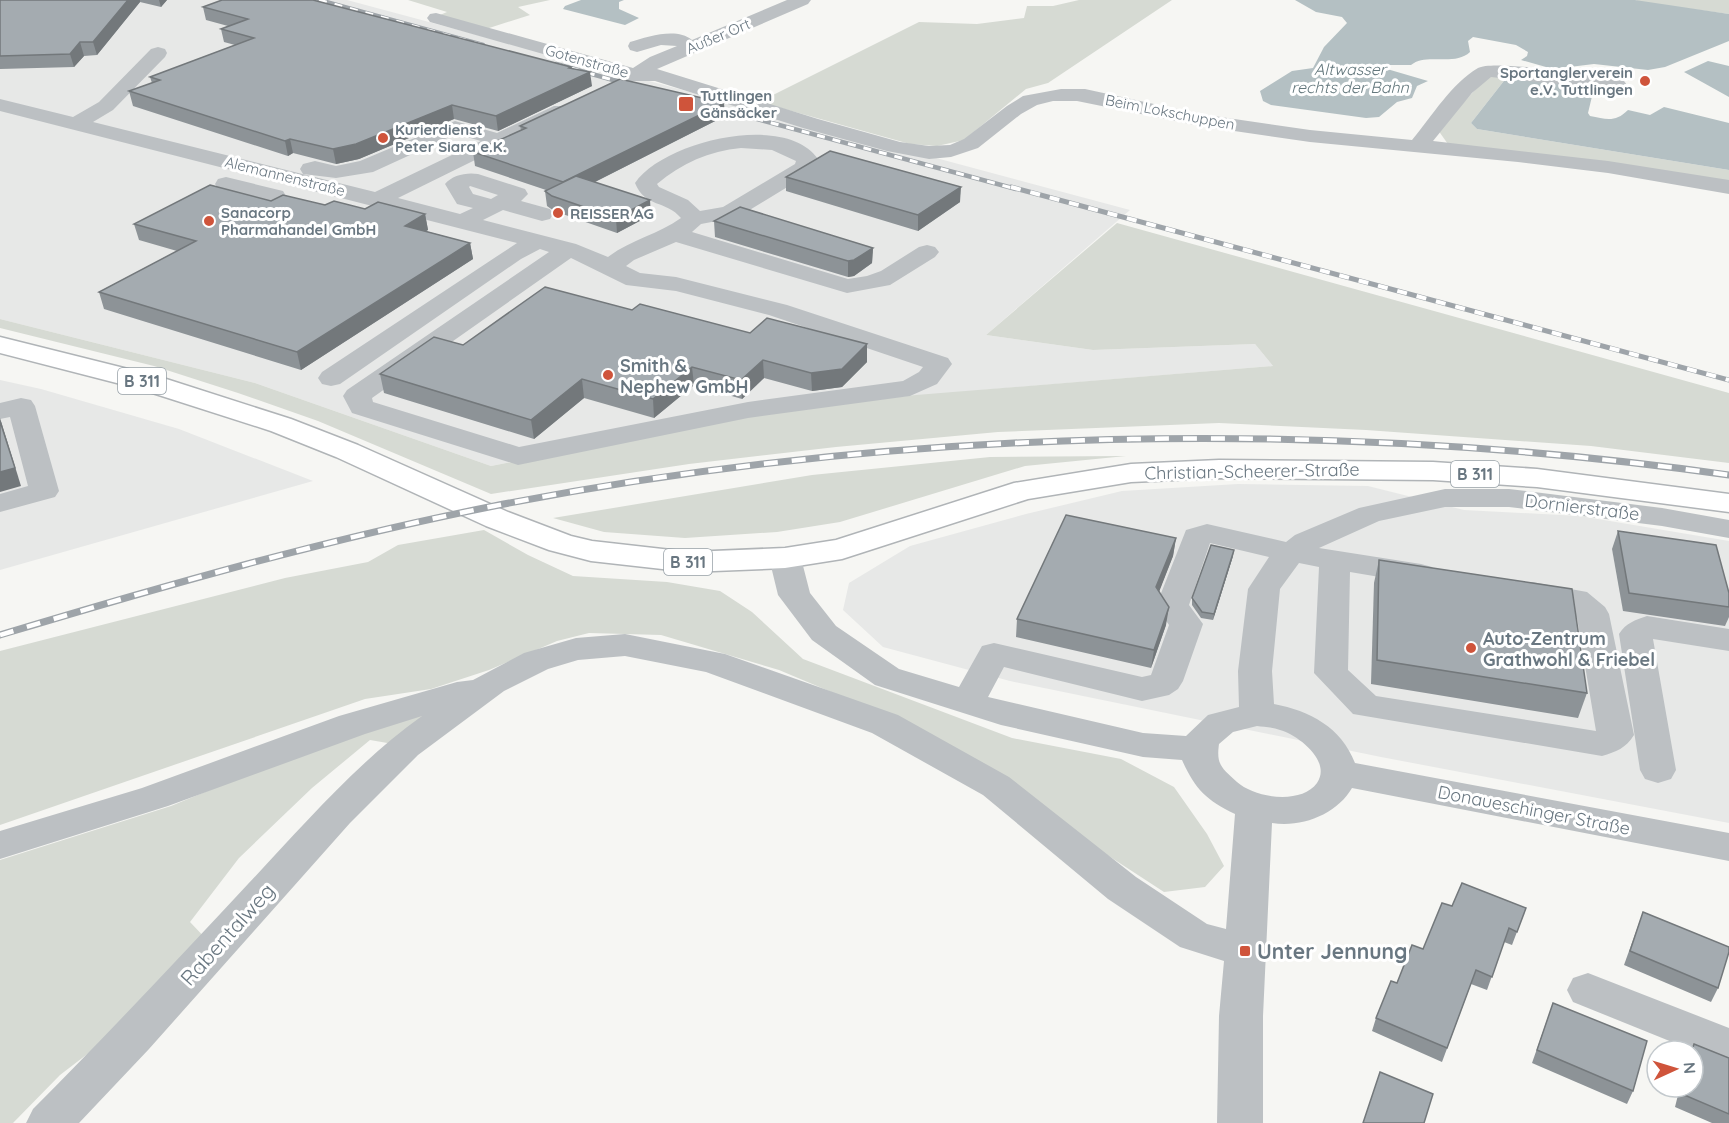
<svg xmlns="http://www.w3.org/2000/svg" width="1729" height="1123" viewBox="0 0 1729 1123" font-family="Quicksand,sans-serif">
	<rect width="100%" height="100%" fill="#f6f6f3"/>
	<g fill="#e7e8e7">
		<path d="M0 0H347L1130 210 986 335 1093 350 1255 344 1273 366 982 390 620 440 491 466 255 383 0 319Z"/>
		<path d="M0 380 41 389 179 429 313 481 0 570Z"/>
		<path d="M1238 484 1368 486 1464 510 1580 516 1729 541V823L1381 757 1010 681 883 647 843 610 849 583 910 546 1026 514 1122 491Z"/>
	</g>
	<g fill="#d6dad3">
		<path d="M408 0H550L518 7 530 15 486 29 440 15 447 12Z"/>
		<path d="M1079 0H1172L1048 83 1026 89 964 140 937 146 910 144 759 102 919 22 977 24 1024 18 1027 6H1053Z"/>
		<path d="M1636 0H1729V14L1639 2Z"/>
		<path d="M1489 75 1507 77 1471 123 1477 129 1729 170V184L1450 147 1438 130Z"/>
		<path d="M1117 223 1729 393V463L1591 446 1366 430 1219 423 998 432 836 447 689 464 491 494 318 421 238 393 154 366 0 328V319L255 383 491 466 768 412 916 395 1273 366 1255 344 1093 350 986 335Z"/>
		<path d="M1126 456 1025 466 840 522 777 532 685 538 604 532 553 518 812 475 990 457Z"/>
		<path d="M484 530 528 555 573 576 667 582 720 591 752 612 803 659 1012 738 1121 759 1174 787 1207 834 1224 866 1205 887 1164 892 905 723 779 670 661 635 589 633 557 641 489 670 431 689 365 699 0 825V651L285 578 368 562 398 545Z"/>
		<path d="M451 699 399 745 370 740 312 788 239 858 190 922 209 942 120 1029 60 1075 13 1123H0V860L171 806 341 736Z"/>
	</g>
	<g fill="#b4c0c3">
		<path d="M581 0H624L619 2V9L639 18 625 25 563 9 565 6Z"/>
		<path d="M1295 0H1635L1729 14V41L1665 67 1648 70 1594 64 1553 69 1521 60 1527 56 1528 52 1516 45 1473 37 1468 41 1470 52C1454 67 1426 52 1411 65H1388L1387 69 1428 81 1417 86 1412 98 1397 102 1379 117 1366 118 1271 105 1263 101 1260 91 1292 71 1313 68 1324 47 1347 23 1342 17 1316 12Z"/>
		<path d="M1708 61 1729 66V97L1684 72Z"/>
		<path d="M1507 77 1594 88 1588 113 1590 116C1606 119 1615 123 1628 110L1650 115 1664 107 1729 123V170L1477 129 1471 123Z"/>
	</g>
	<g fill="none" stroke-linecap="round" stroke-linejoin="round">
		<g stroke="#b0b4b7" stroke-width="3">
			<path id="major" d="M0 337 160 377 291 419 358 445 508 512 571 536 592 541 689 552 785 548 836 540 1014 483 1131 464 1219 460 1433 462 1537 469 1729 494V512L1537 487 1433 480 1219 478 1131 482 1028 499 842 559 785 568 689 572 591 561 549 550 486 526 336 457 271 431 140 389 0 353Z"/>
		</g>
		<g fill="#bcc0c3" fill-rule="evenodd">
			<path d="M787 0H811L808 4 657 69 818 119 900 142 929 146 950 145 964 139 1007 106 1023 96 1061 89H1085L1200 114 1310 130 1412 140C1432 116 1452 83 1478 68 1494 59 1594 76 1617 79L1624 81 1627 85 1624 89 1617 91 1491 77 1472 93 1433 141 1608 161 1729 180V194L1608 173 1518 162 1310 142 1200 126 1077 101H1053L1037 105 1021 114 978 148 951 157 929 159 887 151 803 128 655 81H626L624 77 430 22 427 18 430 14 436 13 633 68 650 57 677 46 661 45 637 52 630 50 628 46 630 42C648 37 676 27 692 40Z"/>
			<path d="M158 47 165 49 167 53 165 57 113 110 93 122 375 192 481 141 456 134 373 172 336 178 303 174 300 169 303 164 315 161 336 166 360 161 455 121 497 133 554 106H568L571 110 568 114 398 198 460 214 473 208 457 204 445 184C452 175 467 172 478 174L525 189 528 194 521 201 550 209 553 214 550 219 542 221 503 210 483 220 576 244 608 257C630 240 659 234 681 218 666 200 645 208 635 183 664 141 786 112 818 159L812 172 738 217 701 224 692 232 848 279 867 276 881 271 919 247 927 245 935 247 939 252 935 257 890 285 847 293 676 242 634 260 626 266 640 273 676 277 787 305 948 358 952 364 937 384 910 396 748 418 518 465 352 413 343 396 347 390 549 252 540 249 521 259 340 384 331 386 322 384 318 378 322 372 517 243 0 111V99L73 117 99 102 151 49ZM741 148 772 150 796 161 795 164 723 207 700 211 688 200 659 187 657 184C682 163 709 151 741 148ZM470 186 498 195 491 199 473 194 469 187ZM571 258 626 285 676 291 769 315 923 367 919 372 903 381 748 402 519 447 373 402 372 398Z"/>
			<path d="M226 177 283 191 286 196 283 201 275 203 218 189 215 184 218 179Z"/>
			<path d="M21 398 31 400 35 406 59 491 55 497 0 512V494L28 486 10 417 0 419V403Z"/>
			<path d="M1445 489H1509L1662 508 1729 520V538L1662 526 1509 507H1445L1379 521 1319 548 1421 564 1432 567 1437 574 1432 581 1421 584 1350 572 1348 670 1376 696 1596 731 1577 618 1566 607 1521 599 1516 592 1521 585 1532 582 1587 592 1605 607 1609 614 1634 735C1626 748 1616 752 1602 756L1353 714 1314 673 1319 567 1299 563 1280 589 1272 671 1274 704C1310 711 1341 727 1355 763L1729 833V861L1352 788C1337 814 1302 828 1272 823L1263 1016V1123H1217L1219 1016 1224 961 1180 947 1108 899 983 795 872 733 706 672 625 656 578 660 548 669 504 691 418 755 350 823 149 1049 79 1123H26L33 1109C106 1036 177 960 248 884 303 826 356 763 422 716L365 734 168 806 0 859V831L142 788 339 716 457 682 473 680 524 653 576 638 625 634 725 654 898 715 1009 777 1136 877 1207 924 1226 929 1235 814C1206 800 1195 789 1182 760L1143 757 1001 725 875 685 812 640 778 595 769 558 774 551 785 549 796 551 801 558 810 593 836 626 899 669 959 687 982 646 994 643 1142 677 1151 675 1169 625 1156 606 1186 530 1207 524 1286 542 1295 535 1359 508ZM1210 543 1269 557 1248 589 1238 671 1239 707 1208 715 1186 736 1143 733 988 697 1004 667 1142 701 1169 695 1178 689 1183 681 1203 624 1189 605ZM1257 726C1264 727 1273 727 1280 730 1298 735 1332 761 1317 783 1301 805 1255 798 1237 782 1222 768 1216 765 1219 744L1233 732Z"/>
			<path d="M1647 616 1729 629V651L1653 639 1676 770 1671 779 1658 783 1645 779 1640 770 1619 634C1626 623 1635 620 1647 616Z"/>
			<path d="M1588 973 1729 1028V1065L1573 1002 1567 990 1573 978Z"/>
		</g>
		<use href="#major" fill="#fff" fill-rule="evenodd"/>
		<g stroke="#9ea4a9" stroke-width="4.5">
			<g id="rail-far2">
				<path d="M319 0 483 45"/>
				<path d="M556 64 631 85"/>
				<path d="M709 106 1016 189"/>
			</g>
		</g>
		<g stroke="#9ea4a9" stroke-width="5">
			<path id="rail-far1" d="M1011 187 1729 380"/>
		</g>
		<g stroke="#9ea4a9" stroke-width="7">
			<path id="rail" d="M0 635C163 586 327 539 494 506 895 427 1325 418 1729 475"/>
		</g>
		<use href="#rail-far2" stroke="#fff" stroke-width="3" stroke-dasharray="8" stroke-linecap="butt"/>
		<use href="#rail-far1" stroke="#fff" stroke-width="4" stroke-dasharray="10" stroke-linecap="butt"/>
		<use href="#rail" stroke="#fff" stroke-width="4.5" stroke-dasharray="14" stroke-linecap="butt"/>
	</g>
	<g fill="#8d9397">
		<path d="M0 0H167L161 7 140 2 97 55 84 56 74 67 0 69Z"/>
		<path d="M203 7 571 67V69L592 86 498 131 454 119 359 159 336 164 293 153 288 156 133 106 129 91 152 83 150 77 235 45 224 42 221 29 228 26 206 20Z"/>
		<path d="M725 116 595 182 651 215 617 233 554 211 547 206 545 191 546 190 475 166 473 152 521 130 520 126Z"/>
		<path d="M786 177 960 202 918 231 786 191Z"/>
		<path d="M271 201 425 214 428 230 425 231 470 243 473 259 301 370 104 309 99 292 177 251 139 240 134 224Z"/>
		<path d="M714 221 873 248 872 263 854 276 848 277 715 237Z"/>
		<path d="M632 310 750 333 867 344V362L842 387 812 391 764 378 742 399 694 385 654 418 584 398 534 439 384 393 380 374 463 345Z"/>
		<path d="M1618 531 1729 593V617L1725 626 1623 611 1612 549Z"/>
		<path d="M1176 538 1173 556 1159 591 1166 625 1151 668 1016 637 1017 619Z"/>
		<path d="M1233 556 1213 620 1201 618 1192 605V598Z"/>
		<path d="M1379 560 1587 693 1578 718 1371 684 1374 583Z"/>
		<path d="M1452 906 1526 908 1512 945 1504 942 1487 990 1471 984 1442 1062 1372 1031 1376 1018Z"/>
		<path d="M1643 912 1718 988 1711 1002 1624 965Z"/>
		<path d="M1553 1003 1633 1091 1627 1104 1532 1063Z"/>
		<path d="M1694 1044 1729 1058V1123H1712L1675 1107 1680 1087H1693V1051H1690Z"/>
	</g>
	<g fill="#73787b">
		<path d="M128 0H140V2L97 55 93 42Z"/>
		<path d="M159 0H167L161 7Z"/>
		<path d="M80 42 84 56 74 67 70 54Z"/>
		<path d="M571 67 572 81 590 72 592 86 498 131 496 116Z"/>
		<path d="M724 103 725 116 565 197 563 182Z"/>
		<path d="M452 105 454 119 359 159 336 164 333 149Z"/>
		<path d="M290 139 293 153 288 156 285 141Z"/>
		<path d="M961 187 960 202 918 231V215Z"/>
		<path d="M650 200 651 215 617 233 616 218Z"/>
		<path d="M425 214 428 230 407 242 405 226Z"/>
		<path d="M470 243 473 259 301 370 297 352Z"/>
		<path d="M873 248 872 263 854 276 848 277V261Z"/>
		<path d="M867 344V362L842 387 812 391 811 373Z"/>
		<path d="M763 360 764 378 742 399 741 380Z"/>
		<path d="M692 367 694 385 654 418 653 399Z"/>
		<path d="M582 379 584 398 534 439 531 420Z"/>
		<path d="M0 418 21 486 0 492Z"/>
		<path d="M1176 538 1173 556 1154 605 1156 587Z"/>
		<path d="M1234 550 1233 556 1213 620 1214 614Z"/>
		<path d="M1169 607 1166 625 1151 668 1154 650Z"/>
	</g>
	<g fill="#a4abb0" stroke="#73787b" stroke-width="1.5">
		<path d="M0 0H128L93 42H80L70 54 0 56Z"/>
		<path d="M222 0H313L571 67 569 68 590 72 496 116 452 105 356 144 333 149 290 139 285 141 129 91 160 80 150 77 254 38 221 29 248 19 203 7Z"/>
		<path d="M620 79 724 103 563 182 473 152 526 128 520 126Z"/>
		<path d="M830 151 961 187 918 215 786 177Z"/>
		<path d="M576 176 650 200 616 218 552 196 545 191Z"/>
		<path d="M210 185 271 201 283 195 325 205 334 201 365 209 378 202 425 214 405 226 470 243 297 352 99 292 196 241 134 224Z"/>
		<path d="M740 207 873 248 854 260 848 261 714 221Z"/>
		<path d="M545 287 632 310 640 304 750 333 767 318 867 344 842 369 811 373 763 360 741 380 692 367 653 399 582 379 531 420 380 374 434 337 463 345Z"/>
		<path d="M0 421 15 468 0 472Z"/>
		<path d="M1066 515 1176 538 1156 587 1169 607 1154 650 1017 619Z"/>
		<path d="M1618 531 1716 545 1729 593V607L1629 593Z"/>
		<path d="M1211 545 1234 550 1214 614 1202 612 1192 598Z"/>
		<path d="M1379 560 1572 589 1587 693 1377 660Z"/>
		<path d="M1462 883 1526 908 1517 932 1509 928 1492 977 1476 970 1447 1048 1376 1018 1391 981 1397 983 1412 945 1423 949 1442 903 1452 906Z"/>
		<path d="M1643 912 1729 947V952L1718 988 1630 951Z"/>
		<path d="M1553 1003 1647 1041 1633 1091 1537 1050Z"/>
		<path d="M1694 1044 1729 1058V1114L1682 1094 1683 1087H1693V1051H1692Z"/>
		<path d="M1380 1072 1433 1094 1424 1123H1363Z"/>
	</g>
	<g fill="#cf543b" stroke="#fff" stroke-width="2">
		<circle cx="1645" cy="81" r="6"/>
		<rect x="678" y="96" width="16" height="16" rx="3"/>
		<circle cx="383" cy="138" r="6"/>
		<circle cx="558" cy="213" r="6"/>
		<circle cx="209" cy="221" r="6"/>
		<circle cx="608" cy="375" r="6"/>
		<circle cx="1471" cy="648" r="6"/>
		<rect x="1239" y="945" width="12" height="12" rx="3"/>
	</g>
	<g text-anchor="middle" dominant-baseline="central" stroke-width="6" stroke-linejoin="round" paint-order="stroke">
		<g font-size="15" fill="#697781" stroke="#fff">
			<text transform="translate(718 36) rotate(-23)">Außer Ort</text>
			<text transform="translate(587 61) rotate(16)">Gotenstraße</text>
			<text transform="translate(1170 112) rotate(11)">Beim Lokschuppen</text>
			<text transform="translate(285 176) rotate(14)">Alemannenstraße</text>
		</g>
		<g font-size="15" font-weight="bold" fill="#697781" stroke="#fff" text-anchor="start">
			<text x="1633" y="72" text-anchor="end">Sportanglerverein<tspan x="1633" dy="17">e.V. Tuttlingen</tspan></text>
			<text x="700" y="95">Tuttlingen<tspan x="700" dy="17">Gänsäcker</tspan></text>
			<text x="395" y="129">Kurierdienst<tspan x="395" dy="17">Peter Siara e.K.</tspan></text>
			<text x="221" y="212">Sanacorp<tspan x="221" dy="17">Pharmahandel GmbH</tspan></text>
			<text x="570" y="213">REISSER AG</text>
		</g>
		<g font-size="16" font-style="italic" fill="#64787d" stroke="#fff">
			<text x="1350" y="69">Altwasser<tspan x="1350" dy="18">rechts der Bahn</tspan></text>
		</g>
		<g fill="#fff" stroke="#96a0a7" stroke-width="1.5">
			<rect x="118" y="368" width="48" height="26" rx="4.5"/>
			<rect x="1451" y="461" width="48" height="26" rx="4.5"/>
			<rect x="664" y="549" width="48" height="26" rx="4.5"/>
		</g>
		<g font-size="16" font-weight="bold" fill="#697781">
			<text x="142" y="381">B 311</text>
			<text x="1475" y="474">B 311</text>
			<text x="688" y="562">B 311</text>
		</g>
		<g font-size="18" font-weight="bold" fill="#697781" stroke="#fff" text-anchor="start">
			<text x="620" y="365">Smith &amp;<tspan x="620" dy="21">Nephew GmbH</tspan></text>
			<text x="1483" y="638">Auto-Zentrum<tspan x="1483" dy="21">Grathwohl &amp; Friebel</tspan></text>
		</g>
		<g font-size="18" fill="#697781" stroke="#fff">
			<text transform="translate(1252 471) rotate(-1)">Christian-Scheerer-Straße</text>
			<text transform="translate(1582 507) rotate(7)">Dornierstraße</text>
			<text transform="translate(1534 810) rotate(11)">Donaueschinger Straße</text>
		</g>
		<g font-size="21" fill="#697781" stroke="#fff">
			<text transform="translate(227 934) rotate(-48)">Rabentalweg</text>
		</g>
		<g font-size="21" font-weight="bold" fill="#697781" stroke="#fff" text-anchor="start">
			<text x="1257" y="951">Unter Jennung</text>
		</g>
	</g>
	<g transform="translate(1675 1069) rotate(86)"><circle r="28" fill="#ffffff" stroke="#c3c9cd" stroke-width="1.5"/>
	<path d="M0-4.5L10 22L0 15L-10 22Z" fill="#cf543b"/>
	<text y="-9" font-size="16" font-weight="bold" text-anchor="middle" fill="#697781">N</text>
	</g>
</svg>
